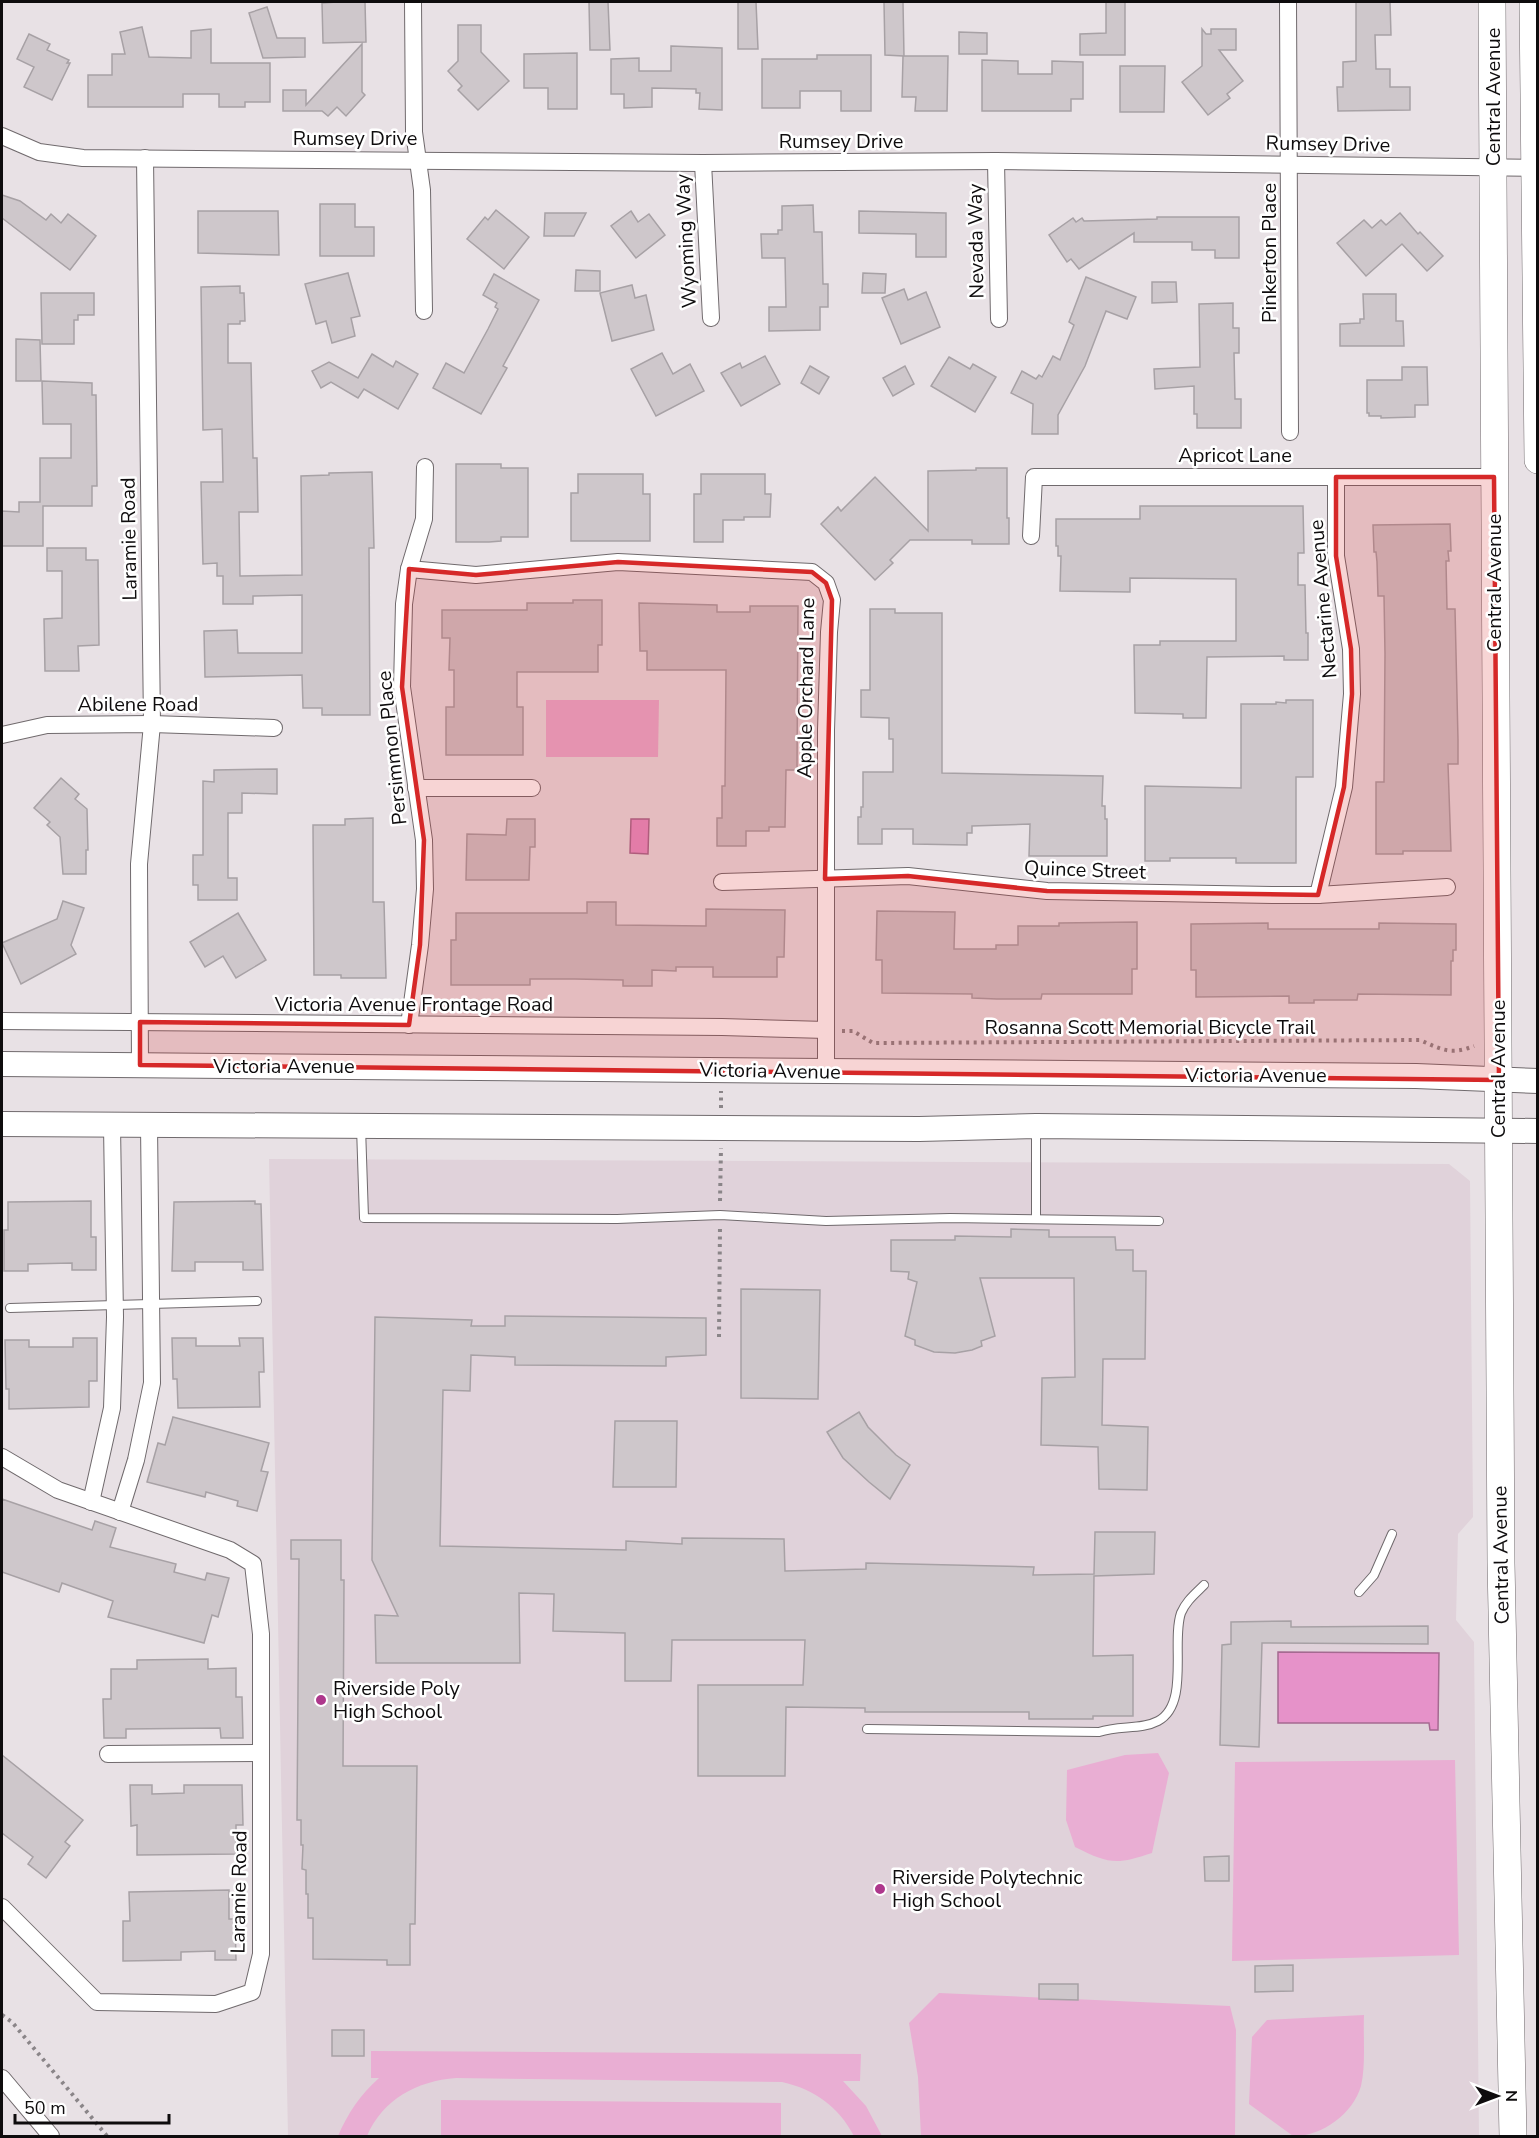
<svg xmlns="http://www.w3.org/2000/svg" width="1539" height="2138" viewBox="0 0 1539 2138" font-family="'Nunito Sans',sans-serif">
	<rect width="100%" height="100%" fill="#e8e1e5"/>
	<path fill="#e0d2da" d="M269 1159 1449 1164 1470 1181 1473 1517 1458 1534 1456 1620 1474 1642 1479 2136H288Z"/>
	<g fill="#e9aed3">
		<path d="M546 700H659L658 757H546Z"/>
		<path d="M1158 1753 1169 1773 1152 1853C1116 1865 1109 1864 1075 1847L1066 1820 1067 1770 1125 1755Z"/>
		<path d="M1455 1760 1459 1955 1232 1961 1235 1762Z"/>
		<path d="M939 1993 1230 2006 1236 2030 1235 2136H921L918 2077 909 2023Z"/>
		<path d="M1364 2015C1363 2038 1366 2064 1361 2086 1353 2114 1321 2137 1293 2136L1249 2104 1252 2037 1267 2020Z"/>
		<path d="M371 2051 861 2054 860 2081H843L866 2106 882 2136H854C839 2107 814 2089 782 2082L456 2078C417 2081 383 2099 367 2136H338C348 2113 360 2095 379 2078H371Z"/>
		<path d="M441 2100 781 2103V2136H441Z"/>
	</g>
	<g fill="#e692c9" stroke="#a56a91" stroke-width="1.5">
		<path d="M631 819H649L648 854 630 853Z"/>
		<path d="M1278 1652 1439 1653 1438 1730H1430L1429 1723H1278Z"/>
	</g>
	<g fill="#cec7cb" stroke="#a7a1a5" stroke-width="1.5">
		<path d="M337 2H365L366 42 323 43 322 3Z"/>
		<path d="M589 2H608L610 50H590Z"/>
		<path d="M738 2H756L758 49H738Z"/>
		<path d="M884 2H903L904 56H948L947 111H915L916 97H902L903 56 885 55Z"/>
		<path d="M1106 2H1125V55H1080V34L1106 33Z"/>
		<path d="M1356 2H1390L1391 35H1375L1376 69H1390V87H1410V110L1338 111 1337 87H1343V62L1356 61Z"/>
		<path d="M267 7 277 38H305V57L263 58 249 13Z"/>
		<path d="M458 25H481V52L509 81 478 110 458 90 462 86 448 71 458 61Z"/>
		<path d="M142 27 149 57 191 58V31L211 29V63H270V102H245V107H219V94H183V107H88V75H112V54H125L120 32Z"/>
		<path d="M1202 29 1206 34H1211V29H1236V50H1219L1243 81 1227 94 1230 98 1208 115 1182 82 1202 66Z"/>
		<path d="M959 32 987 33V54H959Z"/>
		<path d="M29 34 50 44 47 50 69 60 67 63H70L52 100 24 87 34 67 17 59Z"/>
		<path d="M362 44V92L365 95 346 116 337 107 328 116 322 111H283V90H306V105Z"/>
		<path d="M671 46 722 48V110L699 109 700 93H696V89L652 88V107L624 108V94H611V59L639 58V71H671Z"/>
		<path d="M577 53V109H548V88H524V54Z"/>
		<path d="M817 55H871V111H841V91H800V108H762V59H817Z"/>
		<path d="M982 60 1018 61V74H1052V61L1083 62V99H1071V111H982Z"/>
		<path d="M1120 66H1165L1164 112H1120Z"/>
		<path d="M2 195 20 201 46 220 51 214 61 223 68 214 96 236 70 270 2 218Z"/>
		<path d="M320 204H355V227H374V256H320Z"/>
		<path d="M813 205 814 232H822L823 284H828V307H820V330L769 331V307H786L785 258H762L761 234H778V230H782V206Z"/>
		<path d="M496 210 529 237 504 269 467 239 485 217 488 220Z"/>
		<path d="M198 211H278L279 255 198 253Z"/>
		<path d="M631 211 638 222 649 214 665 235 636 258 611 226Z"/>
		<path d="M859 211 946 213V257H916V234L859 233Z"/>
		<path d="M545 213H586L574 236H544Z"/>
		<path d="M1400 213 1418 234 1420 232 1443 256 1427 271 1402 244 1366 276 1337 243 1364 220 1372 228 1381 220 1386 225Z"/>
		<path d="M1157 217H1239V258H1215V250H1192V242H1134V233L1079 269 1071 259 1067 262 1049 235 1073 218 1076 222 1082 218 1084 221 1157 219Z"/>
		<path d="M576 270 600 271V291H575Z"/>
		<path d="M348 273 360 316 351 318 355 336 332 343 326 321 316 324 305 284Z"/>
		<path d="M863 273 886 274 885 293H862Z"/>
		<path d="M494 274 539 300 503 366 507 368 481 414 433 388 446 363 464 373 488 329 498 309 495 307 497 303 483 295Z"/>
		<path d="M1086 277 1136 297 1127 319 1106 311 1085 366 1058 415V434H1032L1033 404 1011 393 1022 371 1036 379 1039 375 1042 377 1053 356 1060 360 1074 325 1069 322Z"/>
		<path d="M1152 282H1176L1177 302 1152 303Z"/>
		<path d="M632 285 635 298 646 295 654 330 612 341 600 293Z"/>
		<path d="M240 286V293H244L245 321H240V324H228V363H251L253 458H257L258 512H239L240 576 302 575 301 476 329 475V473L372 472 374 548H369L370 715H322V708H303L302 675 205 677 204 631 237 630 238 653H302V595L253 596V604H223V576H217V563L203 564 201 482H223L222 429 203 430 201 287Z"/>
		<path d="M904 289 908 300 926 292 940 327 901 344 882 298Z"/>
		<path d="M41 293H94V315H78V320H74V344H42Z"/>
		<path d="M1363 294H1396V321H1403L1404 346H1340V324L1360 323V319H1364Z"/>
		<path d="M1233 303V328H1239V353H1234L1235 399H1241V428H1197V414H1194V386L1155 389 1154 369 1200 367 1199 304Z"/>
		<path d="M16 339 40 340 41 381H16Z"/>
		<path d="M662 353 673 374 690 364 704 391 656 416 631 369Z"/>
		<path d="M372 354 393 367 396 361 418 374 398 409 364 389 358 398 331 382 321 388 312 371 329 362 358 378Z"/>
		<path d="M765 356 780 384 741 406 721 373 740 363 742 368Z"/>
		<path d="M949 357 970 369 973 364 996 377 975 412 931 386Z"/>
		<path d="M810 366 829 377 819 394 801 383Z"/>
		<path d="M905 366 914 384 893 396 883 378Z"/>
		<path d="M1402 367H1427L1428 405H1415V417L1381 418V416H1369V413H1367V380H1402Z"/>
		<path d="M42 381 92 383V395H96L97 486H92V506H43V546H2V511L19 512V502H40V458H71V424H43Z"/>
		<path d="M456 464H501V468H528V537H501V541L489 542H456Z"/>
		<path d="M976 468H1007V518H1009V544H972V540H910L890 560 893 563 875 580 821 524 838 507 841 511 875 477 928 531V471L976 470Z"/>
		<path d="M578 474H643V494H650V541H571V493H578Z"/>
		<path d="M701 474H765V494H771L770 517H744V520H723V542H694V494H701Z"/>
		<path d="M1140 506H1303L1304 553H1298V585H1305L1306 633H1308V660H1284V656L1207 657 1206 718H1183V714L1135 713 1134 645H1160V641H1236V579L1130 578V592L1060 591 1061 556H1058V546H1056V519H1140Z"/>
		<path d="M1450 524 1451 551H1448L1449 561H1446L1447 609H1455L1458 740V764H1448L1451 851H1403V854H1376V782H1384L1385 654 1384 596H1378L1377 562 1376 552H1374L1373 525Z"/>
		<path d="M47 548H86V560H98L99 645 78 646 79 671H45L44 619 62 618V571H47Z"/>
		<path d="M573 600H602V645H598V672H517V707H523V755H446V707H454V670H449L450 638H442V610H527V603H573Z"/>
		<path d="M639 603 717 605V612H750V606H798L797 770H786L785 827H769V831H746V846H717V818H722V786H725L726 670H647V651H640Z"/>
		<path d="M870 609H895V613H942V773L1103 776 1102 806H1105V819H1107V856H1029L1030 824 972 826V833H967V845L913 844V829H882V844H858V817H861V807H863V772H893V739H889V718L861 717V690H870Z"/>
		<path d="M1286 700H1313V777H1296V863H1236V858H1170V861H1145V786L1241 788V704H1276V702L1286 703Z"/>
		<path d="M277 769V794L242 793V813H228V878H237V900H198V885H193V855H203V781L214 782V770Z"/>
		<path d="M61 778 79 794 75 799 87 809 88 850H86V874H63L60 837 47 825 50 822 34 808Z"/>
		<path d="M373 818V902H384L386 978H341V975H314L313 825H345V819Z"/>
		<path d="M507 819H535V847H530L529 880H466L467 834 506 835Z"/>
		<path d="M63 901 84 908 71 945 76 954 21 984 2 943 57 919Z"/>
		<path d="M587 902H616V925L706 926V909L785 910 784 957H777V977H713V967H676V971L652 970V986H623V980L575 979H530V985H451V940H456V913H587Z"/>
		<path d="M877 911 955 912 954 949H996V945H1018V926H1059V923L1137 922V969H1132V994H1042L1041 999H997L972 998V994L882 993V960H876Z"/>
		<path d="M238 913 266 960 236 978 223 956 205 967 190 942Z"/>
		<path d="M1268 923V929H1379V923L1456 924V950H1453V961H1451V995L1358 994 1357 1000H1314V1003H1289V996L1196 997V970H1191V924Z"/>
		<path d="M91 1201V1237H96V1270H72V1263L28 1264V1271H4V1230H8V1202Z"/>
		<path d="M255 1201V1204H261L263 1270H243V1262H195V1271H172L174 1202Z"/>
		<path d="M1011 1229 1049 1230V1237H1115L1116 1250H1133V1271H1146L1145 1359H1103L1102 1425 1148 1427 1147 1490 1099 1489 1098 1447 1041 1445 1042 1378 1075 1377 1074 1278H980L995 1336 981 1341 982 1346 972 1350 955 1353 934 1352 915 1345V1340L905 1336 917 1282 908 1279 909 1272 891 1271V1240H955V1236L1011 1237Z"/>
		<path d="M741 1289 820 1290 818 1399 741 1398Z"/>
		<path d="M505 1316 706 1318V1355L666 1357V1366L515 1365V1357L471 1355 470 1391 443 1390 440 1546 626 1550V1541L682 1544V1538L784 1539 785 1571 866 1569V1563L1034 1567 1033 1575 1094 1574 1095 1532H1155L1154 1574 1094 1576 1093 1656 1133 1655V1716H1093V1719H1029V1712H865V1708L786 1707 785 1776H698V1685H803L805 1640H672L671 1681H625V1633L553 1631 554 1594 519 1593 520 1663H376L375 1615 398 1616 372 1560 375 1317 472 1320 471 1326H505Z"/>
		<path d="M73 1338H97V1381H89V1407L9 1409V1389H6L5 1340H29V1347H73Z"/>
		<path d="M172 1338H196V1346H240L239 1338H263L264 1372H259L260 1407 178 1408 177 1379H173Z"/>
		<path d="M859 1412 868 1427 896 1455 910 1465 890 1499 869 1482 843 1458 827 1432Z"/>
		<path d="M173 1417 269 1443 261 1471 268 1472 257 1511 237 1506 238 1501 206 1492 205 1497 147 1482 158 1443 165 1445Z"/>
		<path d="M615 1421H677L676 1487H613Z"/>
		<path d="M2 1499 92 1530 95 1521 116 1528 110 1547 176 1564 174 1572 205 1580 207 1573 229 1578 218 1617 212 1615 204 1643 108 1617 113 1601 62 1583 59 1592 2 1572Z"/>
		<path d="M291 1540H341V1580H344L343 1766H417L415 1924H410V1965H387V1960L313 1959V1918H308V1894H306V1870L302 1869 303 1845H301V1820H297L299 1559H291Z"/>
		<path d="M1291 1621V1627L1428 1626V1644L1262 1643 1259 1747 1220 1745 1222 1645 1231 1644V1622Z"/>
		<path d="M208 1659V1669L236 1668V1697H242L243 1738H221L220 1728 126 1729V1738H104L103 1699H111V1669H137V1660Z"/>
		<path d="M2 1755 83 1820 65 1842 70 1846 46 1878 28 1864 33 1857 2 1833Z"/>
		<path d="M130 1785H152V1794L184 1793V1785H242L243 1825H236V1854L137 1855V1825L131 1826Z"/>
		<path d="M1229 1856V1881H1205L1204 1857Z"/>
		<path d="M229 1890V1919H235L236 1960H215V1951L181 1952V1960L123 1961V1921H130L129 1892Z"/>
		<path d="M1293 1965V1991L1255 1992V1966Z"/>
		<path d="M1039 1984H1078V2000L1039 1999Z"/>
		<rect x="332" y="2030" width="32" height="26"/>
	</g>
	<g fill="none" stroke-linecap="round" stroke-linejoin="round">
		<g stroke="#706a6d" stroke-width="10">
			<g id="lane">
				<path d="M361 1127 364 1218 617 1219 720 1215 826 1221 950 1218 1159 1221"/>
				<path d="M1036 1218V1129"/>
				<path d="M10 1308 257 1301"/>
				<path d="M1359 1592 1374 1575 1392 1534"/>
				<path d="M867 1729 1099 1732C1119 1725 1141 1730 1158 1721 1190 1704 1171 1642 1181 1613 1186 1601 1195 1594 1204 1585"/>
			</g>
		</g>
		<g stroke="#706a6d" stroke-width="18">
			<g id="street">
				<path d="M413 2 414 132 422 190 424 311"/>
				<path d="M1288 2 1290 432"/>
				<path d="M2 136 39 152 83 158 703 163 996 161 1538 168"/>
				<path d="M996 161 999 319"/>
				<path d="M703 163 711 318"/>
				<path d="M1031 536 1034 477H1494"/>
				<path d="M409 569 476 575 618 562 812 572 826 583 832 600 829 632 826 730V1071"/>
				<path d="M2 735 47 725 152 724 274 728"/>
				<path d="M416 788H532"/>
				<path d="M722 882 908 876 1047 891 1275 895H1318L1447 887"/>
				<path d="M1318 895 1344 787 1352 694 1351 649 1336 556V477"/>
				<path d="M2 1021 722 1027 826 1030"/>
				<path d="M409 1025 420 945 425 889 424 840 402 687 404 604 409 569 424 519 425 467"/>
				<path d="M140 1065 139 864 152 724 145 158"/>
				<path d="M2 1457 58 1490 230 1550 253 1564 261 1634V1954L252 1992 216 2004 97 2002 2 1907"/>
				<path d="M91 1502 112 1408 115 1317 112 1126"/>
				<path d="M120 1512 136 1460 152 1383 149 1126"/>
				<path d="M108 1754 261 1753"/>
				<path d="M2 2078 51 2136"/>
			</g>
		</g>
		<g stroke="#706a6d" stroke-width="26">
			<g id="secondary">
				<path d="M2 1064 1416 1076 1538 1081"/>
				<path d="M2 1124 919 1129 1036 1126 1538 1131"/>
			</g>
		</g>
		<g stroke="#706a6d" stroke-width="28">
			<g id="primary">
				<path d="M1492 2 1501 1563 1513 2136"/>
				<path d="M1533 2 1538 460"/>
			</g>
		</g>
		<g stroke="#8a8588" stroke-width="4" stroke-dasharray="3 4.5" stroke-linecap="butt">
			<path d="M842 1031H853L873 1043 1420 1040C1442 1050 1451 1055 1474 1046"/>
			<path d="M721 1108V1091"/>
			<path d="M720 1201 721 1148"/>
			<path d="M719 1337 720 1226"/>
			<path d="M2 2015 12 2022 107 2136"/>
		</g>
		<use href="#lane" stroke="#fff" stroke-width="8"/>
		<use href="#street" stroke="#fff" stroke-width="16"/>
		<use href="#secondary" stroke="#fff" stroke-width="24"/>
		<use href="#primary" stroke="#fff" stroke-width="27"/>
	</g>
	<path fill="#d62828" fill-opacity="0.2" stroke="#d62828" stroke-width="4.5" stroke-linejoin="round" d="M1336 477H1494L1499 1080 140 1065V1022L409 1025 420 945 424 840 402 687 409 569 476 575 618 562 812 572 826 583 832 600 825 879 908 876 1047 891 1318 895 1344 787 1352 694 1351 649 1336 556Z"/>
	<g fill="#ae378c" stroke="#fff" stroke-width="2">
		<circle cx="321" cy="1700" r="6"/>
		<circle cx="880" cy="1889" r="6"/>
	</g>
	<g text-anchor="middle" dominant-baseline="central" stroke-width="5" stroke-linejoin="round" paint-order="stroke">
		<g font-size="20" fill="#0e0c0d" stroke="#fff">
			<text transform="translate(1493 97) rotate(-90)">Central Avenue</text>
			<text x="355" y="138">Rumsey Drive</text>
			<text x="841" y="141">Rumsey Drive</text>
			<text transform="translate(1328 144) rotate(1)">Rumsey Drive</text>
			<text transform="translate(686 241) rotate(-93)">Wyoming Way</text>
			<text transform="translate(976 241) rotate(-91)">Nevada Way</text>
			<text transform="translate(1269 253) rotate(-90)">Pinkerton Place</text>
			<text x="1235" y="455">Apricot Lane</text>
			<text transform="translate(129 539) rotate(-91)">Laramie Road</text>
			<text transform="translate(1494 583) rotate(-90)">Central Avenue</text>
			<text transform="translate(1323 599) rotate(-95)">Nectarine Avenue</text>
			<text transform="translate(806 688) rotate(-89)">Apple Orchard Lane</text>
			<text x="138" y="704">Abilene Road</text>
			<text transform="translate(392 748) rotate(-96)">Persimmon Place</text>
			<text transform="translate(1085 870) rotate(2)">Quince Street</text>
			<text x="414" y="1004">Victoria Avenue Frontage Road</text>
			<text x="1150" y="1027">Rosanna Scott Memorial Bicycle Trail</text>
			<text x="284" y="1066">Victoria Avenue</text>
			<text transform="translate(1498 1069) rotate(-90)">Central Avenue</text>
			<text transform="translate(770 1071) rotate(1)">Victoria Avenue</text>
			<text x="1256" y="1075">Victoria Avenue</text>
			<text transform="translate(1501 1555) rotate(-91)">Central Avenue</text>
			<text transform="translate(239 1892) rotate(-89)">Laramie Road</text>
		</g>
		<g font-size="20" fill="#0e0c0d" stroke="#fff" text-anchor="start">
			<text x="333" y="1688">Riverside Poly<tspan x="333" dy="23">High School</tspan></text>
			<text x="892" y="1877">Riverside Polytechnic<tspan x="892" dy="23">High School</tspan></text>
		</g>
	</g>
	<rect width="1539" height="2138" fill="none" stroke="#0e0c0d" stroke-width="6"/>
	<g transform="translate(1497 2096) rotate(90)" stroke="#ffffff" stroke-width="4.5" paint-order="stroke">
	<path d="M0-4.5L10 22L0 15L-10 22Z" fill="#0e0c0d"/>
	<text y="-9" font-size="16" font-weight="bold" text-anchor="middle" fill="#0e0c0d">N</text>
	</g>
	<path d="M15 2114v9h154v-9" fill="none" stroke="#0e0c0d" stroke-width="3"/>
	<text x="24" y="2114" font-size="18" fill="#0e0c0d" stroke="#ffffff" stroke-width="4.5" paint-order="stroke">50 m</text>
</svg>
